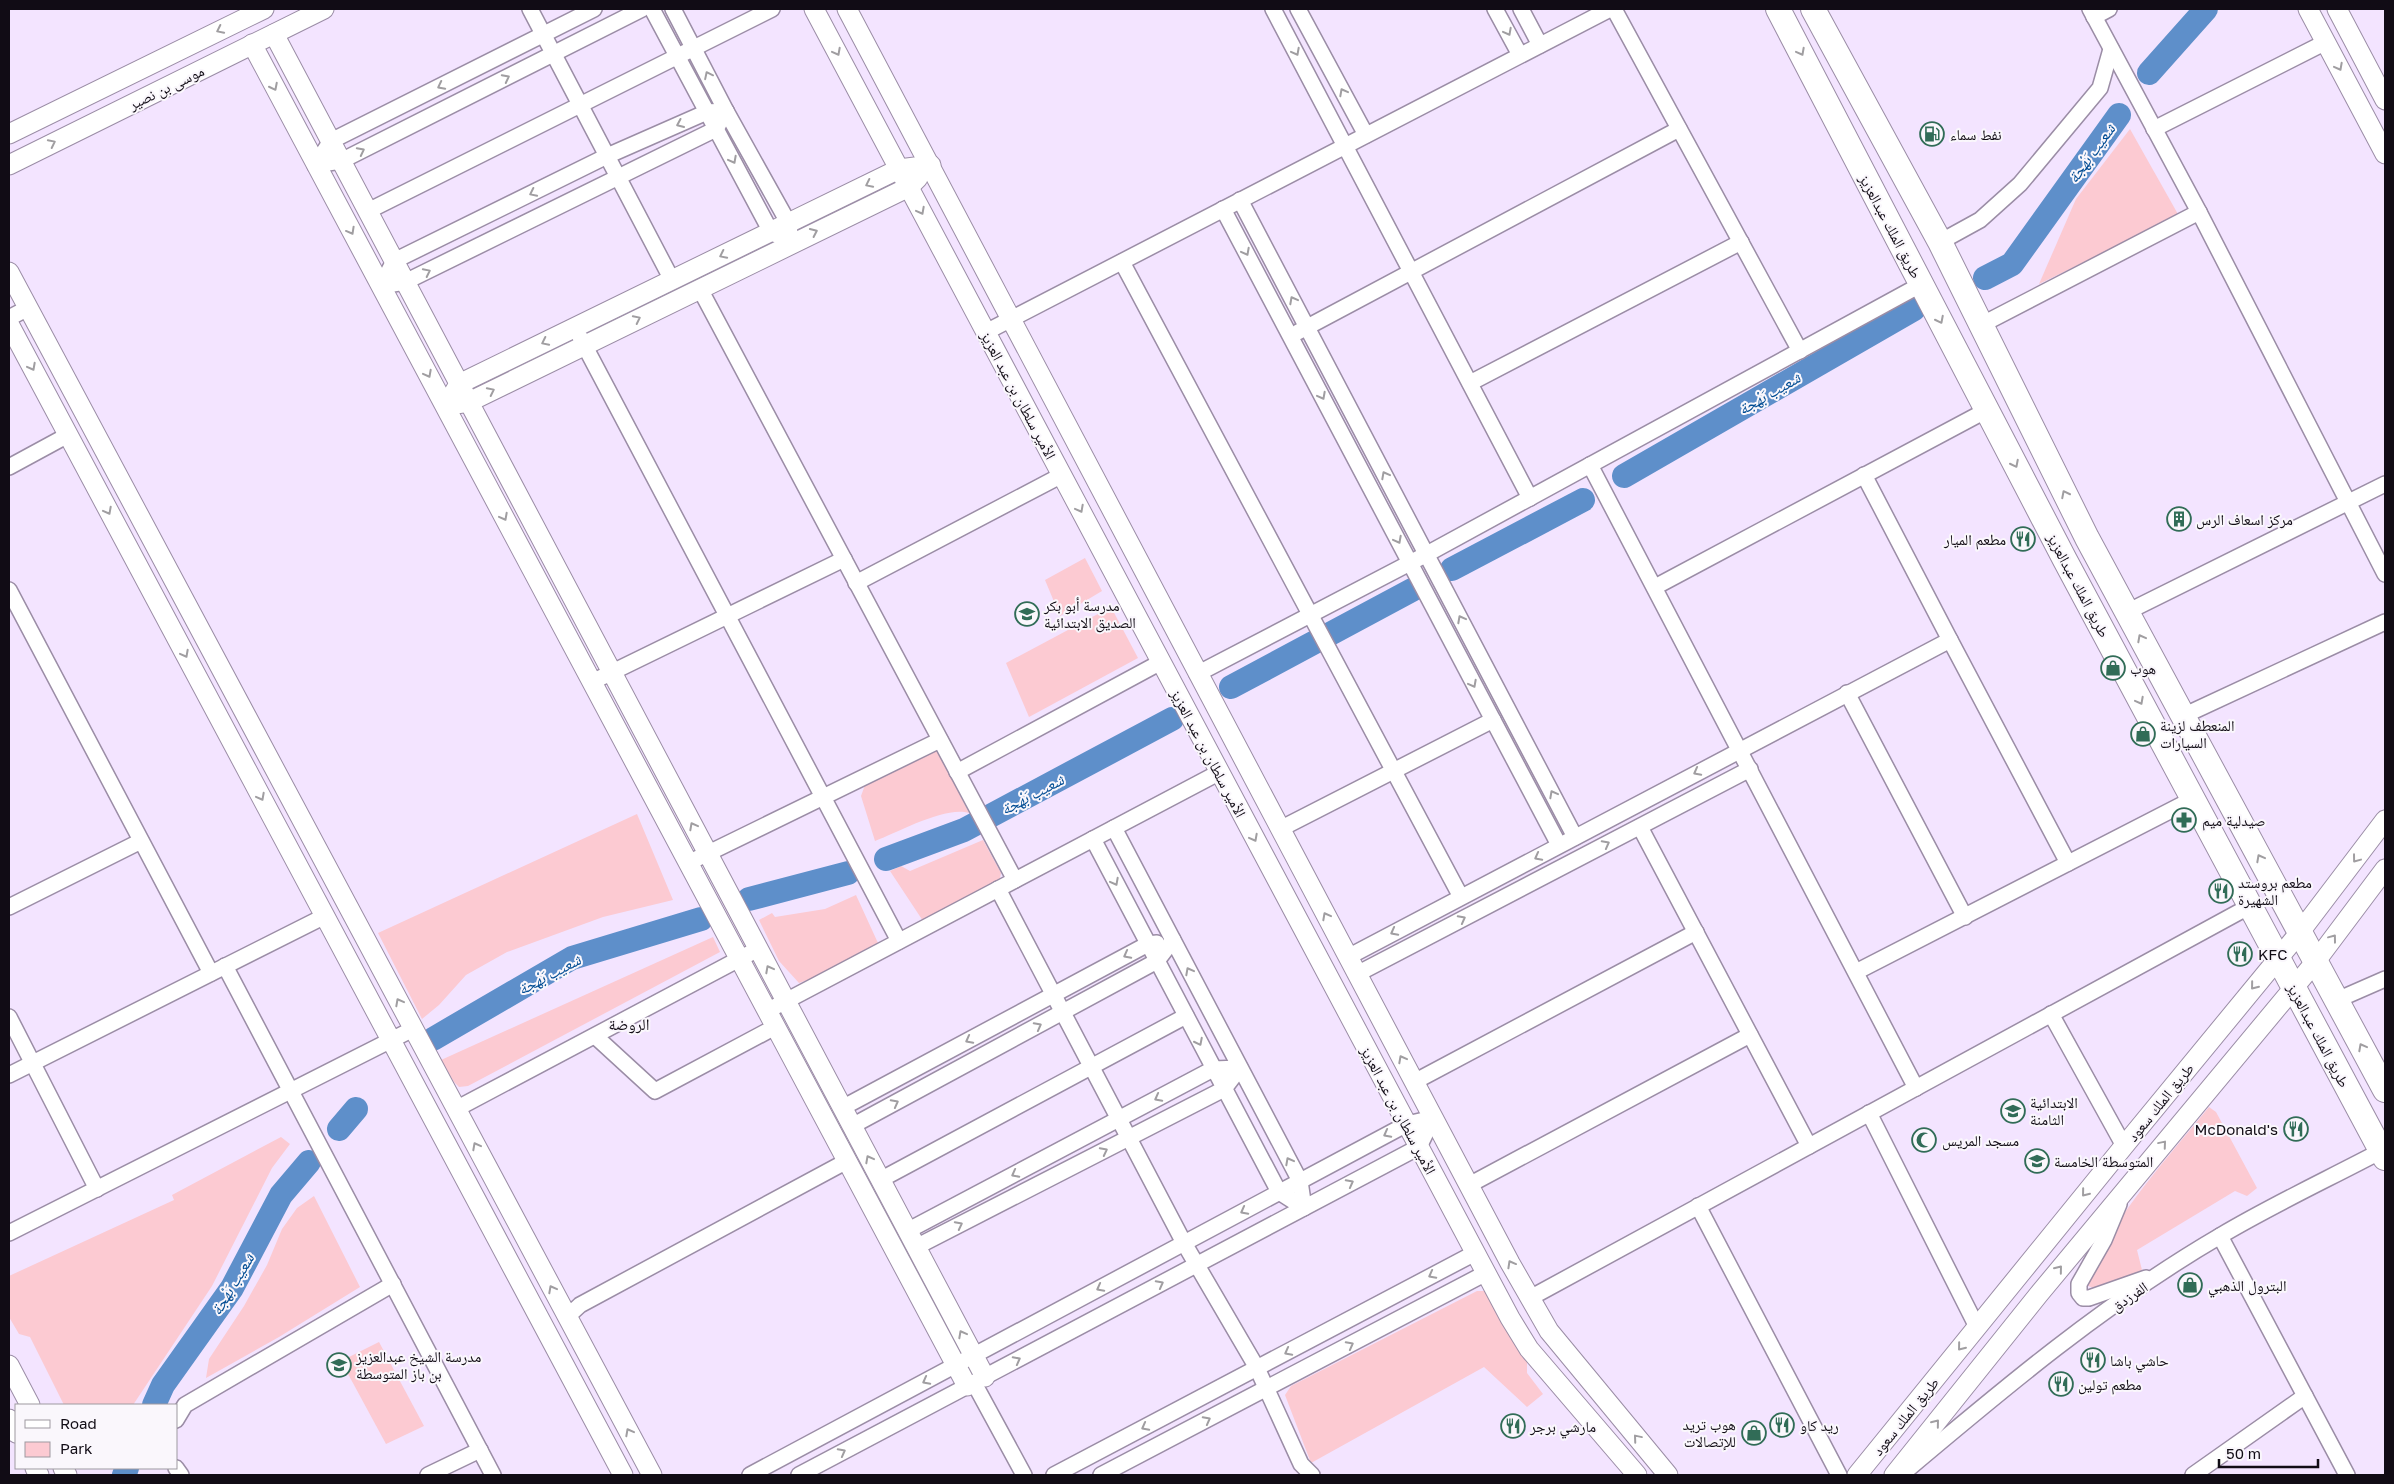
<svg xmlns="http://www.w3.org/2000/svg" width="2394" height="1484" viewBox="0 0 2394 1484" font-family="'Golos Text','Noto Naskh Arabic',sans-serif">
	<rect width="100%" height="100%" fill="#f3e4ff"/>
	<g fill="#fccad2">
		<path d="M2130 129 2179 216 2039 284 2076 199Z"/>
		<path d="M1085 558 1102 591 1060 616 1045 580Z"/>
		<path d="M1111 607 1138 658 1029 717 1006 663Z"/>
		<path d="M932 751H938L969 813C945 806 899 832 875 841L861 796 865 785Z"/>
		<path d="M637 814 673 900 603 917 507 952 466 975 439 1005 422 1019 378 933Z"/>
		<path d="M983 840 1001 873 999 883 925 924 890 871 901 866 910 871Z"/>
		<path d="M856 895 878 943 877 946 857 962 799 983 779 961 759 920 772 913 775 917 825 909Z"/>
		<path d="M713 937 720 952 468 1086 459 1087 454 1082 441 1060Z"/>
		<path d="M2209 1107 2216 1112 2257 1188 2247 1196 2235 1191 2137 1250 2142 1270 2102 1291 2088 1286C2095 1237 2176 1148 2209 1107Z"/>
		<path d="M281 1137 290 1144 272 1168 212 1286 133 1405H64L30 1337 19 1334 9 1317V1276L174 1200 172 1195Z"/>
		<path d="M314 1196 360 1287 279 1337 206 1378 209 1359 244 1306 267 1265 282 1229 297 1208Z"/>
		<path d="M1477 1291H1485L1527 1356V1373L1543 1394 1527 1407 1484 1367 1311 1463 1285 1395 1291 1386Z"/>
		<path d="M379 1342 424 1426 386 1444 341 1361Z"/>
	</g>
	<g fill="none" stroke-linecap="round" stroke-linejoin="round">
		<g stroke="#5e8fca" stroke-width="24">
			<path d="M2149 73 2206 9"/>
			<path d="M1985 278 2012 264 2119 115"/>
			<path d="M1624 476 1914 309"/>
			<path d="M1452 569 1583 500"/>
			<path d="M1231 687 1412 590"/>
			<path d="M886 859 964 830 1172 719"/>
			<path d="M749 899 848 873"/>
			<path d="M433 1039 572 958 701 919"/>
			<path d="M339 1129 356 1109"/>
			<path d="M154 1405 163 1385 232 1288 281 1195 309 1162"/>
			<path d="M124 1475 127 1468"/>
		</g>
		<g stroke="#9b8da6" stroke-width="18">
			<g id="minor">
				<path d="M530 9 672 280"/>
				<path d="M652 9 771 232 791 243"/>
				<path d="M673 9 726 111 789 224 790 234"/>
				<path d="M1273 9 1530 498"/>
				<path d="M1298 9 1366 135"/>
				<path d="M1495 9 1520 55"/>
				<path d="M1521 9 1540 45"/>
				<path d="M1614 9 1800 351"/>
				<path d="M2090 9 2199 212 2385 574"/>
				<path d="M2094 17 2109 9"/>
				<path d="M2154 129 2326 42"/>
				<path d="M315 165 341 161 642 9"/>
				<path d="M315 165 331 141 594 9"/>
				<path d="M1240 200 1575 837"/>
				<path d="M1223 209 1559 845"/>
				<path d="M368 211 772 9"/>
				<path d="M1940 242 1980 220 2020 184 2100 88 2111 49"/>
				<path d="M1122 262 1461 897"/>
				<path d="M381 286 394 261 607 156 707 112 726 111"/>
				<path d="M381 286 405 282 716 129 726 111"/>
				<path d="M700 289 1015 880"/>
				<path d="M9 318 28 308"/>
				<path d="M1981 325 2199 212"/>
				<path d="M986 332 1610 9"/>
				<path d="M1298 332 1679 129"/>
				<path d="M580 337 899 941"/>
				<path d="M1470 383 1741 242"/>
				<path d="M1590 465 1916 1088"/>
				<path d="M9 467 68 435"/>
				<path d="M1864 475 1950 640"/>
				<path d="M856 583 1062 475"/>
				<path d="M1655 587 1987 410"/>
				<path d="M9 590 211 973"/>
				<path d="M2127 612 2385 484"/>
				<path d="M1197 674 1427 554 1922 284"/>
				<path d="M592 682 844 559"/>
				<path d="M1847 693 1965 917"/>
				<path d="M2183 716 2385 622"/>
				<path d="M957 772 1161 662"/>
				<path d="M1640 827 1809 1146"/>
				<path d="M1280 829 1493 720"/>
				<path d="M1093 839 1279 1192 1304 1208 1300 1181 1114 828"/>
				<path d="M688 863 940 740"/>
				<path d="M998 889 1184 1243 1257 1368 1301 1464 1312 1475"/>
				<path d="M9 907 141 841"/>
				<path d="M1348 957 1950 640 2068 863"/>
				<path d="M225 966 493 1475"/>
				<path d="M1856 972 2193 799"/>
				<path d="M1357 974 1750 769"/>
				<path d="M2337 1000 2385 979"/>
				<path d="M767 1011 1220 772"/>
				<path d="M2051 1014 2124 1146"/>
				<path d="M9 1017 97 1189"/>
				<path d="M595 1036 655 1091 775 1027"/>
				<path d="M9 1075 325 916"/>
				<path d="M1414 1082 1696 932"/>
				<path d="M842 1108 1148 944 1157 943"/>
				<path d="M456 1109 758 949"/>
				<path d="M1869 1113 1977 1327"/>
				<path d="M852 1126 1157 961 1173 940"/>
				<path d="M880 1180 1186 1016"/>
				<path d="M1469 1185 1750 1035"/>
				<path d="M2119 1204 2104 1240 2079 1284V1293L2083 1298H2089L2146 1278"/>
				<path d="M1698 1206 1839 1475"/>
				<path d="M907 1231 1213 1069 1240 1068 1224 1089 916 1247"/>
				<path d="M9 1233 413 1029"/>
				<path d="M2220 1236 2347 1475"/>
				<path d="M1530 1298 2250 906"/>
				<path d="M567 1317 580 1305 847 1161"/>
				<path d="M974 1383 1024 1475"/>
				<path d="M176 1420 185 1405 393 1284"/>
				<path d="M176 1468 181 1475"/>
				<path d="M428 1475 480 1450"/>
				<path d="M750 1475 1407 1124 1433 1118"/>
				<path d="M799 1475 1419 1147 1433 1118"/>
				<path d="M1054 1475 1475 1253"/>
				<path d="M1101 1475 1486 1273"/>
				<path d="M1901 1475C2003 1389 2105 1303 2220 1236 2272 1205 2328 1179 2381 1151"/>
				<path d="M2193 1475 2305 1396"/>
			</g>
		</g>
		<g stroke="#9b8da6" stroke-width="21">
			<g id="tertiary">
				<path d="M814 9 1510 1318 1529 1349 1637 1475"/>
				<path d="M847 9 1510 1263 1549 1331 1668 1475"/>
				<path d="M2308 9 2385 154"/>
				<path d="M2337 9 2385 100"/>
				<path d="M274 34 985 1377"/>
				<path d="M252 44 967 1386"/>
				<path d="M9 134 264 9"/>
				<path d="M9 165 324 9"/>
				<path d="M9 272 652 1475"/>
				<path d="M9 324 623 1475"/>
				<path d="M453 394 459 384 899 169 931 165"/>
				<path d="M456 404 469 402 909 187 918 178"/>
				<path d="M9 1365 30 1405"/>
				<path d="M9 1419 16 1433"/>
				<path d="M35 1468 39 1475"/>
				<path d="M63 1468 67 1475"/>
				<path d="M1857 1475 2124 1146 2300 932 2385 820"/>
				<path d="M1894 1475 2039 1294 2316 961 2385 869"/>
			</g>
		</g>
		<g stroke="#9b8da6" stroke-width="26">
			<g id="trunk">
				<path d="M1778 9 2065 560 2385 1158"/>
				<path d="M1813 9 1940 242 2087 538 2385 1090"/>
			</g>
		</g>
		<use href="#minor" stroke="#fff" stroke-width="15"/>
		<use href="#tertiary" stroke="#fff" stroke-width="19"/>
		<use href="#trunk" stroke="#fff" stroke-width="24"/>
	</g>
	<defs><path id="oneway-chevron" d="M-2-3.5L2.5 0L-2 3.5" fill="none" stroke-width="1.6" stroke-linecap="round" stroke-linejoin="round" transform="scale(1.25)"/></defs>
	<g stroke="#a09ea1">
		<use href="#oneway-chevron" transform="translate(220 30) rotate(154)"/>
		<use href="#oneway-chevron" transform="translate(1508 32) rotate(62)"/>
		<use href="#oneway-chevron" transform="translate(837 52) rotate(62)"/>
		<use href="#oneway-chevron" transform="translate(1296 52) rotate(62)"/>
		<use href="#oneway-chevron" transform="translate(1801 52) rotate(62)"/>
		<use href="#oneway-chevron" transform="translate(2339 67) rotate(62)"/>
		<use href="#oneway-chevron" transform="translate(708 75) rotate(-116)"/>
		<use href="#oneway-chevron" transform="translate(506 78) rotate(-27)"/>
		<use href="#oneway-chevron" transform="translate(441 86) rotate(153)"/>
		<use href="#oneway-chevron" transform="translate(274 87) rotate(63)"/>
		<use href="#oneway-chevron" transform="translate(1343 92) rotate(-118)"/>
		<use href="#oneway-chevron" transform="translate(680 124) rotate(156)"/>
		<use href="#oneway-chevron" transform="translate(52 143) rotate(-26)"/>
		<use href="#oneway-chevron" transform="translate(361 151) rotate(-27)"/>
		<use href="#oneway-chevron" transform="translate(733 160) rotate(62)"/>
		<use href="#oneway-chevron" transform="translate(869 184) rotate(154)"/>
		<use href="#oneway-chevron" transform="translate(533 193) rotate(154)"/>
		<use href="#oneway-chevron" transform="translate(921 211) rotate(62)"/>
		<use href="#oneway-chevron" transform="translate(351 231) rotate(61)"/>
		<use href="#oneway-chevron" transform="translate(814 232) rotate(-25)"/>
		<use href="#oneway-chevron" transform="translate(1246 252) rotate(62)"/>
		<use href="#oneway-chevron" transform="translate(723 255) rotate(154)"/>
		<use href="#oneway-chevron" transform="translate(427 272) rotate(-26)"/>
		<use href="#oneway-chevron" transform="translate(1293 300) rotate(-118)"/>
		<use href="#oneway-chevron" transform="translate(637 319) rotate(-26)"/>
		<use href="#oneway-chevron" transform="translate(1940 320) rotate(63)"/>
		<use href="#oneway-chevron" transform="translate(545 342) rotate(154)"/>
		<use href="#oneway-chevron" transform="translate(32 367) rotate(62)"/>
		<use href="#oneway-chevron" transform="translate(428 374) rotate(62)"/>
		<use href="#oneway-chevron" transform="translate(491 391) rotate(-26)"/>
		<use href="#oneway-chevron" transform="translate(1322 396) rotate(62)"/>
		<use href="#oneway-chevron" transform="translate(2015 464) rotate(63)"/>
		<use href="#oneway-chevron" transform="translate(1385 475) rotate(-118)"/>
		<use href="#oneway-chevron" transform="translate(2065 494) rotate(-117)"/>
		<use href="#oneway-chevron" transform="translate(1080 509) rotate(62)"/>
		<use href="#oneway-chevron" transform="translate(108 511) rotate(62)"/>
		<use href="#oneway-chevron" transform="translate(504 517) rotate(62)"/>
		<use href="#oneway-chevron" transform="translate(1398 540) rotate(62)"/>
		<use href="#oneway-chevron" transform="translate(1461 619) rotate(-118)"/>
		<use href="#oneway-chevron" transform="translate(2141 638) rotate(-118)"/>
		<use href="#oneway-chevron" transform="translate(185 654) rotate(62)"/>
		<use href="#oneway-chevron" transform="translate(1473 684) rotate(62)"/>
		<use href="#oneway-chevron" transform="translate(2140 701) rotate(62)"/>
		<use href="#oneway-chevron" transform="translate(1697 772) rotate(152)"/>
		<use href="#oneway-chevron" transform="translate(1553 794) rotate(-118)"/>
		<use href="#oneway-chevron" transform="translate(261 797) rotate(62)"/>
		<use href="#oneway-chevron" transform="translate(693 826) rotate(-118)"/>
		<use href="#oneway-chevron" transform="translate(1254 838) rotate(62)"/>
		<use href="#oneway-chevron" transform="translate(1606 844) rotate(-28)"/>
		<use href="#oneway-chevron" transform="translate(1538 857) rotate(152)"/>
		<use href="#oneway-chevron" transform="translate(2260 858) rotate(-118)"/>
		<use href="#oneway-chevron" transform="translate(2356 859) rotate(127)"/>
		<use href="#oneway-chevron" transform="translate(1115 882) rotate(62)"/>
		<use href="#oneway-chevron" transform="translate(1326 916) rotate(-118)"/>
		<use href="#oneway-chevron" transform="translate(1462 919) rotate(-28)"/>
		<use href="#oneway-chevron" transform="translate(1394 932) rotate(152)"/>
		<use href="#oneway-chevron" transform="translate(2333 938) rotate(-53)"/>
		<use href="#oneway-chevron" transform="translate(1127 955) rotate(152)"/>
		<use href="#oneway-chevron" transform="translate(769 969) rotate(-118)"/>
		<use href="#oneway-chevron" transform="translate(1189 971) rotate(-118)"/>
		<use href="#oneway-chevron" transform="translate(2254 986) rotate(129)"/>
		<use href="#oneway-chevron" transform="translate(399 1002) rotate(-118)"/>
		<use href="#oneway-chevron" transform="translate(1038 1026) rotate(-28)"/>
		<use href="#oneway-chevron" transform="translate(969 1040) rotate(152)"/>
		<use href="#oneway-chevron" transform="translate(1199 1042) rotate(63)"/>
		<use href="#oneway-chevron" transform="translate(2362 1047) rotate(-118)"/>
		<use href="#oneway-chevron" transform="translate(1402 1059) rotate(-118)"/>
		<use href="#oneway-chevron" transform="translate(1158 1098) rotate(152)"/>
		<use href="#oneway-chevron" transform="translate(895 1103) rotate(-28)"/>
		<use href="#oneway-chevron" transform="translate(1387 1134) rotate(152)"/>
		<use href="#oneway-chevron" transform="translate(2163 1144) rotate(-50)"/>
		<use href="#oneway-chevron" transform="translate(476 1146) rotate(-118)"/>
		<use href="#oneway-chevron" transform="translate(1104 1151) rotate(-27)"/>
		<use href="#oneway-chevron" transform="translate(869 1159) rotate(-118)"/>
		<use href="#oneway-chevron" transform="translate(1289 1161) rotate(-118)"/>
		<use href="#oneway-chevron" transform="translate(1015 1174) rotate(152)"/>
		<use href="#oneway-chevron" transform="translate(1350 1183) rotate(-28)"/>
		<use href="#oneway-chevron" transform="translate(2085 1193) rotate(129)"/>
		<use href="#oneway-chevron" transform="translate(1244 1211) rotate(152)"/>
		<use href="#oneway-chevron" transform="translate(959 1225) rotate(-27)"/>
		<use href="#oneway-chevron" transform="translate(1511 1264) rotate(-119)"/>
		<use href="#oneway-chevron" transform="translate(2059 1269) rotate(-51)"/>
		<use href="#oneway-chevron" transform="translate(1432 1275) rotate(152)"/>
		<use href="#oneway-chevron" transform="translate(1160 1284) rotate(-28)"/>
		<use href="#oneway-chevron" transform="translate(1100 1288) rotate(152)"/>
		<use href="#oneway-chevron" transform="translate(552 1289) rotate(-118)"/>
		<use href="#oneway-chevron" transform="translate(962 1334) rotate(-118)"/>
		<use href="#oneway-chevron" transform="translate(1350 1345) rotate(-28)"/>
		<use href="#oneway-chevron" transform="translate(1961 1347) rotate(129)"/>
		<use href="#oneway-chevron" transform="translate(1288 1352) rotate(152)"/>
		<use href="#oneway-chevron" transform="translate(1017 1360) rotate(-28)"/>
		<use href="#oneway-chevron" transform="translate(926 1381) rotate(152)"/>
		<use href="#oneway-chevron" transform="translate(1207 1420) rotate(-28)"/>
		<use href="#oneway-chevron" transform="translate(1936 1423) rotate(-51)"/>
		<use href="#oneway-chevron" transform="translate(1145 1427) rotate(152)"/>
		<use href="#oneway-chevron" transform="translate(629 1432) rotate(-118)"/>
		<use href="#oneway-chevron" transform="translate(1637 1438) rotate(-130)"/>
		<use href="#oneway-chevron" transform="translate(842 1452) rotate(-28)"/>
	</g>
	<defs>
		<g id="fuel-ring" transform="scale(1.25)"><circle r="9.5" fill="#faf7fc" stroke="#316c57" stroke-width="1.5"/><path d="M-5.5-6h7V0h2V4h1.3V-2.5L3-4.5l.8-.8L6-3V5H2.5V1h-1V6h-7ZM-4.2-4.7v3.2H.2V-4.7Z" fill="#316c57"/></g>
		<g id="building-ring" transform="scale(1.25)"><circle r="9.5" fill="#faf7fc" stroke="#316c57" stroke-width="1.5"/><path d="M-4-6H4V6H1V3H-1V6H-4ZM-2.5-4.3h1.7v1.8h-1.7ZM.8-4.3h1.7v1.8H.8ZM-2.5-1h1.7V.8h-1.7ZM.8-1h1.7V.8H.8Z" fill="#316c57"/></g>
		<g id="restaurant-ring" transform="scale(1.25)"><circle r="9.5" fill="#faf7fc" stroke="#316c57" stroke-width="1.5"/><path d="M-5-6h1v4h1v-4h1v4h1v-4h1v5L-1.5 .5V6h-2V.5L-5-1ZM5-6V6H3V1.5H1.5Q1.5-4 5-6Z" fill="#316c57"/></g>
		<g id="school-ring" transform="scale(1.25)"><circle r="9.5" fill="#faf7fc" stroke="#316c57" stroke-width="1.5"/><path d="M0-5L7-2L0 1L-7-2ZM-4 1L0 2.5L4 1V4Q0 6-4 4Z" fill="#316c57"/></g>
		<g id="shop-ring" transform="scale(1.25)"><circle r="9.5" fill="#faf7fc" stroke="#316c57" stroke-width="1.5"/><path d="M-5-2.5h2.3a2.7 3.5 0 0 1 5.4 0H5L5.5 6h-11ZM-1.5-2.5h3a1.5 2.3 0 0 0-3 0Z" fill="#316c57"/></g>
		<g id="pharmacy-ring" transform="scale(1.25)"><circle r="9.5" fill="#faf7fc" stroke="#316c57" stroke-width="1.5"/><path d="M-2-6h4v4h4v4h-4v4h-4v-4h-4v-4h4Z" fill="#316c57"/></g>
		<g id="mosque-ring" transform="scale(1.25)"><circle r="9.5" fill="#faf7fc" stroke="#316c57" stroke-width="1.5"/><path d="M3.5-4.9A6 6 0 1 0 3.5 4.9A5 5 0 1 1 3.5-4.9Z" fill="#316c57"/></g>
	</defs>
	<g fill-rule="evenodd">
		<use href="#fuel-ring" x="1932" y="134"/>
		<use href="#building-ring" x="2179" y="519"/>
		<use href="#restaurant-ring" x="2023" y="539"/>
		<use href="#school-ring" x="1027" y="614"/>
		<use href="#shop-ring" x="2113" y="668"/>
		<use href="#shop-ring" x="2143" y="734"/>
		<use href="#pharmacy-ring" x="2184" y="820"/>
		<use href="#restaurant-ring" x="2221" y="891"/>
		<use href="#restaurant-ring" x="2240" y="954"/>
		<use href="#school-ring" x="2013" y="1111"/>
		<use href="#restaurant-ring" x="2296" y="1129"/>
		<use href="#mosque-ring" x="1924" y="1140"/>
		<use href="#school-ring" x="2037" y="1161"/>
		<use href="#shop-ring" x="2190" y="1285"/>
		<use href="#restaurant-ring" x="2093" y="1360"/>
		<use href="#school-ring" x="339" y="1365"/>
		<use href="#restaurant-ring" x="2061" y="1384"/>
		<use href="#restaurant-ring" x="1782" y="1425"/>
		<use href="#restaurant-ring" x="1513" y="1426"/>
		<use href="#shop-ring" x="1754" y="1433"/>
	</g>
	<g text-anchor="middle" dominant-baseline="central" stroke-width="4" stroke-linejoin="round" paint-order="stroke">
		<g font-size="15" fill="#110c15" stroke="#faf7fc">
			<text transform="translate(166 87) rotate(-26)">موسى بن نصير</text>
			<text transform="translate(1891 226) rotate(62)">طريق الملك عبدالعزيز</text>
			<text transform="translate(1019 395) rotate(62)">الأمير سلطان بن عبد العزيز</text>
			<text transform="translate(2079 585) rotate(62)">طريق الملك عبدالعزيز</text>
			<text transform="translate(1209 753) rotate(62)">الأمير سلطان بن عبد العزيز</text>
			<text transform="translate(2319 1035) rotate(62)">طريق الملك عبدالعزيز</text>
			<text transform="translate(2160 1102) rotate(-51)">طريق الملك سعود</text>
			<text transform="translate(1399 1110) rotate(62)">الأمير سلطان بن عبد العزيز</text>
			<text transform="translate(2129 1296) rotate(-34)">الفرزدق</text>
			<text transform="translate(1905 1416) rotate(-51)">طريق الملك سعود</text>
		</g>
		<g font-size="15" fill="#110c15" stroke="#faf7fc" text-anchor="start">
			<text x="1950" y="134">نفط سماء</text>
			<text x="2196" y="519">مركز اسعاف الرس</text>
			<text x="2006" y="539" text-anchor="end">مطعم الميار</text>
			<text x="1044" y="605">مدرسة أبو بكر<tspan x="1044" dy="17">الصديق الابتدائية</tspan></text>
			<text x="2130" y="668">هوب</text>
			<text x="2160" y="725">المنعطف لزينة<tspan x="2160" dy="17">السيارات</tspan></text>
			<text x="2202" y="820">صيدلية ميم</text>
			<text x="2238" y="882">مطعم بروستد<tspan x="2238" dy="17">الشهيرة</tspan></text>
			<text x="2258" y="954">KFC</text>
			<text x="2030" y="1102">الابتدائية<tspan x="2030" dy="17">الثامنة</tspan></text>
			<text x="2278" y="1129" text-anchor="end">McDonald's</text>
			<text x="1942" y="1140">مسجد المريس</text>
			<text x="2054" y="1161">المتوسطة الخامسة</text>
			<text x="2208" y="1285">البترول الذهبي</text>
			<text x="356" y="1356">مدرسة الشيخ عبدالعزيز<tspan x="356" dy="17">بن باز المتوسطة</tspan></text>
			<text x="2110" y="1360">حاشي باشا</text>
			<text x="2078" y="1384">مطعم تولين</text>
			<text x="1736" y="1424" text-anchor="end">هوب تريد<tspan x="1736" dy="17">للإتصالات</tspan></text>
			<text x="1800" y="1425">ريد كاو</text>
			<text x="1530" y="1426">مارشي برجر</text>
		</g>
		<g font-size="16" font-style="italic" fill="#004c93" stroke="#faf7fc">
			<text transform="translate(2091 153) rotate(-54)">شعيب بَهْجة</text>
			<text transform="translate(1769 393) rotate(-30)">شعيب بَهْجة</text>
			<text transform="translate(1032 794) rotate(-28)">شعيب بَهْجة</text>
			<text transform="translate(549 974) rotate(-28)">شعيب بَهْجة</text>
			<text transform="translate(232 1284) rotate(-59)">شعيب بَهْجة</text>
		</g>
		<g font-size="16" fill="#110c15" stroke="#faf7fc">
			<text x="629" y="1024">الروضة</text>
		</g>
	</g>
	<rect width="2394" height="1484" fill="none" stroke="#110c15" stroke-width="20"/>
	<rect x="15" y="1404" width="162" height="65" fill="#faf7fc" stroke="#9d99a0"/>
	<rect x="25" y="1420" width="25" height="8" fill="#ffffff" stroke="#9d99a0"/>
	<text x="60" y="1429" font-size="15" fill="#110c15">Road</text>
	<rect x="25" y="1442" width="25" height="15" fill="#fccad2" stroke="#9d99a0"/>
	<text x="60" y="1454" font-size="15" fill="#110c15">Park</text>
	<path d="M2219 1459v8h99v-8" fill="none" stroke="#110c15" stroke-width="2.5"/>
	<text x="2226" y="1459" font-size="15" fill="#110c15" stroke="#faf7fc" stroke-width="4" paint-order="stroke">50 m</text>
</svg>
